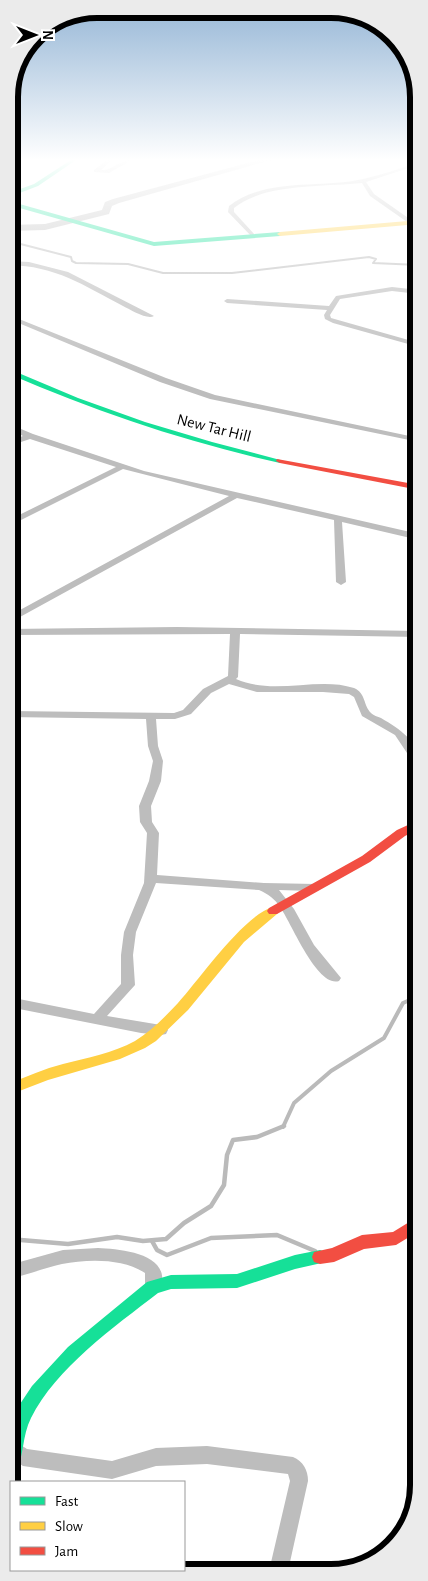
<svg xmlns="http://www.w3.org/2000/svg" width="428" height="1581" viewBox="0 0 428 1581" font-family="'Alegreya Sans',sans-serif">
	<rect width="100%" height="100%" fill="#fff"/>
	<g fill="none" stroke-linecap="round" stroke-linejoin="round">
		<path stroke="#bababa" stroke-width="2" d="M9 241 71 257 72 261 76 263 128 264 163 273H232L369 257 376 259 373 263 419 265"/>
		<path stroke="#bababa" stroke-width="4" d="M283 1127 294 1103 331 1071 384 1038 403 1003 419 996"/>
		<g stroke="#bababa" stroke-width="4.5">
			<path d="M9 1239 68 1244 117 1237 143 1241 166 1239 184 1223 211 1206 224 1185 227 1155 233 1140 257 1137 284 1126"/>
			<path d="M152 1241 157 1250 167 1255 211 1238 277 1235 315 1251"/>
		</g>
		<path fill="#bababa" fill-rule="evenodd" d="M259 160H271L119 203 112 206 109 214 45 230 9 231V225L45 224 102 210 105 202 113 199Z"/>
		<g fill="#bdbdbd" fill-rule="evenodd">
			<path d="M107 160H112L101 170C112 171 121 159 132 160L109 173 94 172V170Z"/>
			<path d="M418 163V165L366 182 374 194 414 222V224H410L370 196 362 183C324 187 264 183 234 208V212L255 235 253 238 228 212 229 206C266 177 320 189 363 179 382 175 400 168 418 163Z"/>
			<path d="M9 261 29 262 68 272 154 316C147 320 131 310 123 306 83 285 56 266 9 265Z"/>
			<path d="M392 287 419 290V294L392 291 340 299 330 315 331 318 419 343V347L333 323 325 319 324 315 327 310 227 303 224 301 227 299 329 306 336 296Z"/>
			<path d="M9 315 166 378 215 395 419 438V442L210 399 160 382 9 319Z"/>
			<path d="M9 424 33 434 144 471 419 534V540L342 522 346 582 341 585 336 582 334 520 237 498 9 623V616L229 496 123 469 9 526V520L116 467 30 439 9 446V441L23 436 9 429Z"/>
			<path d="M177 627 419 631V637L240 634 238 677 236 679C274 696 318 676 354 688 366 693 363 705 371 713 373 715 378 717 381 718 401 730 419 741 419 766L415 765 395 735 362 716 354 697 349 694 323 692H257L229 684 211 693 191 714 175 719H156L158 746 163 761 161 781 151 806 152 822 159 833 157 875 264 883 316 884 318 887 316 890 312 891 279 890 294 909 314 945 341 978 339 981C317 988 291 922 280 907 275 899 268 894 259 890L156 883 136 932 133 955 135 985 107 1016 161 1025 166 1026 168 1030 166 1034 161 1035 141 1033 9 1007V997L94 1014 121 984V955L124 932 144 883 147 833 140 822 139 806 149 781 153 761 148 746 146 719 9 717V711L174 713 183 710 203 689 228 676 230 634 9 635V629Z"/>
			<path d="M98 1248C122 1249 176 1254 159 1292L153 1294 147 1292 145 1287V1273C123 1258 87 1259 62 1264 44 1268 27 1275 9 1279V1265L63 1250Z"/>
			<path d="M13 1440 27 1449 112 1461 156 1448 207 1446 293 1457C303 1461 308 1470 308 1481L288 1571H269L290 1481 288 1474 207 1464 156 1466 112 1479 23 1466 10 1457V1442Z"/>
			<path d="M116 1570H137L116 1571Z"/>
			<path d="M143 1570H164V1571H144Z"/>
		</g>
		<g fill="#16e098" fill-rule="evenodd">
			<path d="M71 160H76L38 186 9 197V193L34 184Z"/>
			<path d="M9 201 154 242 280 232 283 234 280 236 154 246 9 205Z"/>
			<path d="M9 369 78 398 145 422 212 442 284 461 280 463C186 442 97 412 9 374Z"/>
			<path d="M320 1250 326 1252 328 1257 326 1262 295 1269 237 1288 171 1289 158 1293C114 1327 56 1368 31 1418 22 1436 24 1456 16 1473L10 1476V1427L18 1407 32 1386 68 1347 147 1282 171 1275 237 1274 295 1255Z"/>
		</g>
		<g fill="#ffcf43" fill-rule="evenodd">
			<path d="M419 220V224L280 236 277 234 280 232Z"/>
			<path d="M273 907 277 908 279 911 277 914 244 942 188 1010 156 1041 145 1048 120 1059 48 1080 9 1095V1084C27 1076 44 1069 63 1064 87 1058 113 1053 135 1041 151 1031 165 1017 178 1003 199 980 244 915 273 907Z"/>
		</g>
		<g fill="#f24e42" fill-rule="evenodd">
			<path d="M277 459 419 485V490L280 463 276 461Z"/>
			<path d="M419 820V829L405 836 370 862 277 914H269L267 911 269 908 362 856 397 830Z"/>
			<path d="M419 1216V1231L396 1245 364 1249 334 1262 320 1264 314 1262 312 1257 314 1252 332 1248 362 1235 393 1232Z"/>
		</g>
	</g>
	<linearGradient id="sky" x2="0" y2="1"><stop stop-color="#95b6d6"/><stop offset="0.42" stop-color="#fff"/><stop offset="1" stop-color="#fff" stop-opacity="0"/></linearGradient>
	<rect width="428" height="381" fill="url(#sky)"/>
	<g text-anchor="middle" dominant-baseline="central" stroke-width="5" stroke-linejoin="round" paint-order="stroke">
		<g font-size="16" fill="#000" stroke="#fff">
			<text transform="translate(214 428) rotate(14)">New Tar Hill</text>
		</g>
	</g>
	<path d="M0 0H428V1581H0ZM97 18H331A79 79 0 0 1 410 97V1485A79 79 0 0 1 331 1564H97A79 79 0 0 1 18 1485V97A79 79 0 0 1 97 18Z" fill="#ebebeb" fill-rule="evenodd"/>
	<path fill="none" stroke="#000" stroke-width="6" d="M97 18H331A79 79 0 0 1 410 97V1485A79 79 0 0 1 331 1564H97A79 79 0 0 1 18 1485V97A79 79 0 0 1 97 18Z"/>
	<rect x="10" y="1481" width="175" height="90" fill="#ffffff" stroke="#999999"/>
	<rect x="20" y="1497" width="25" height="8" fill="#16e098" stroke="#999999"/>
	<text x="55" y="1506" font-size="15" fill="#000000">Fast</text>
	<rect x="20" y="1522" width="25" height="8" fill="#ffcf43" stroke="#999999"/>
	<text x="55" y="1531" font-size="15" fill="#000000">Slow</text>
	<rect x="20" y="1547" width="25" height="8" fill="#f24e42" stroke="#999999"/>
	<text x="55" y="1556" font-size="15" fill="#000000">Jam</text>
	<g transform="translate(35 35) rotate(90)" stroke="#ffffff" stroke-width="4" paint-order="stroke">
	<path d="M0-4L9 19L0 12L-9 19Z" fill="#000000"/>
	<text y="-8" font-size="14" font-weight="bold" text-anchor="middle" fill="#000000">N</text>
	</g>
</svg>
